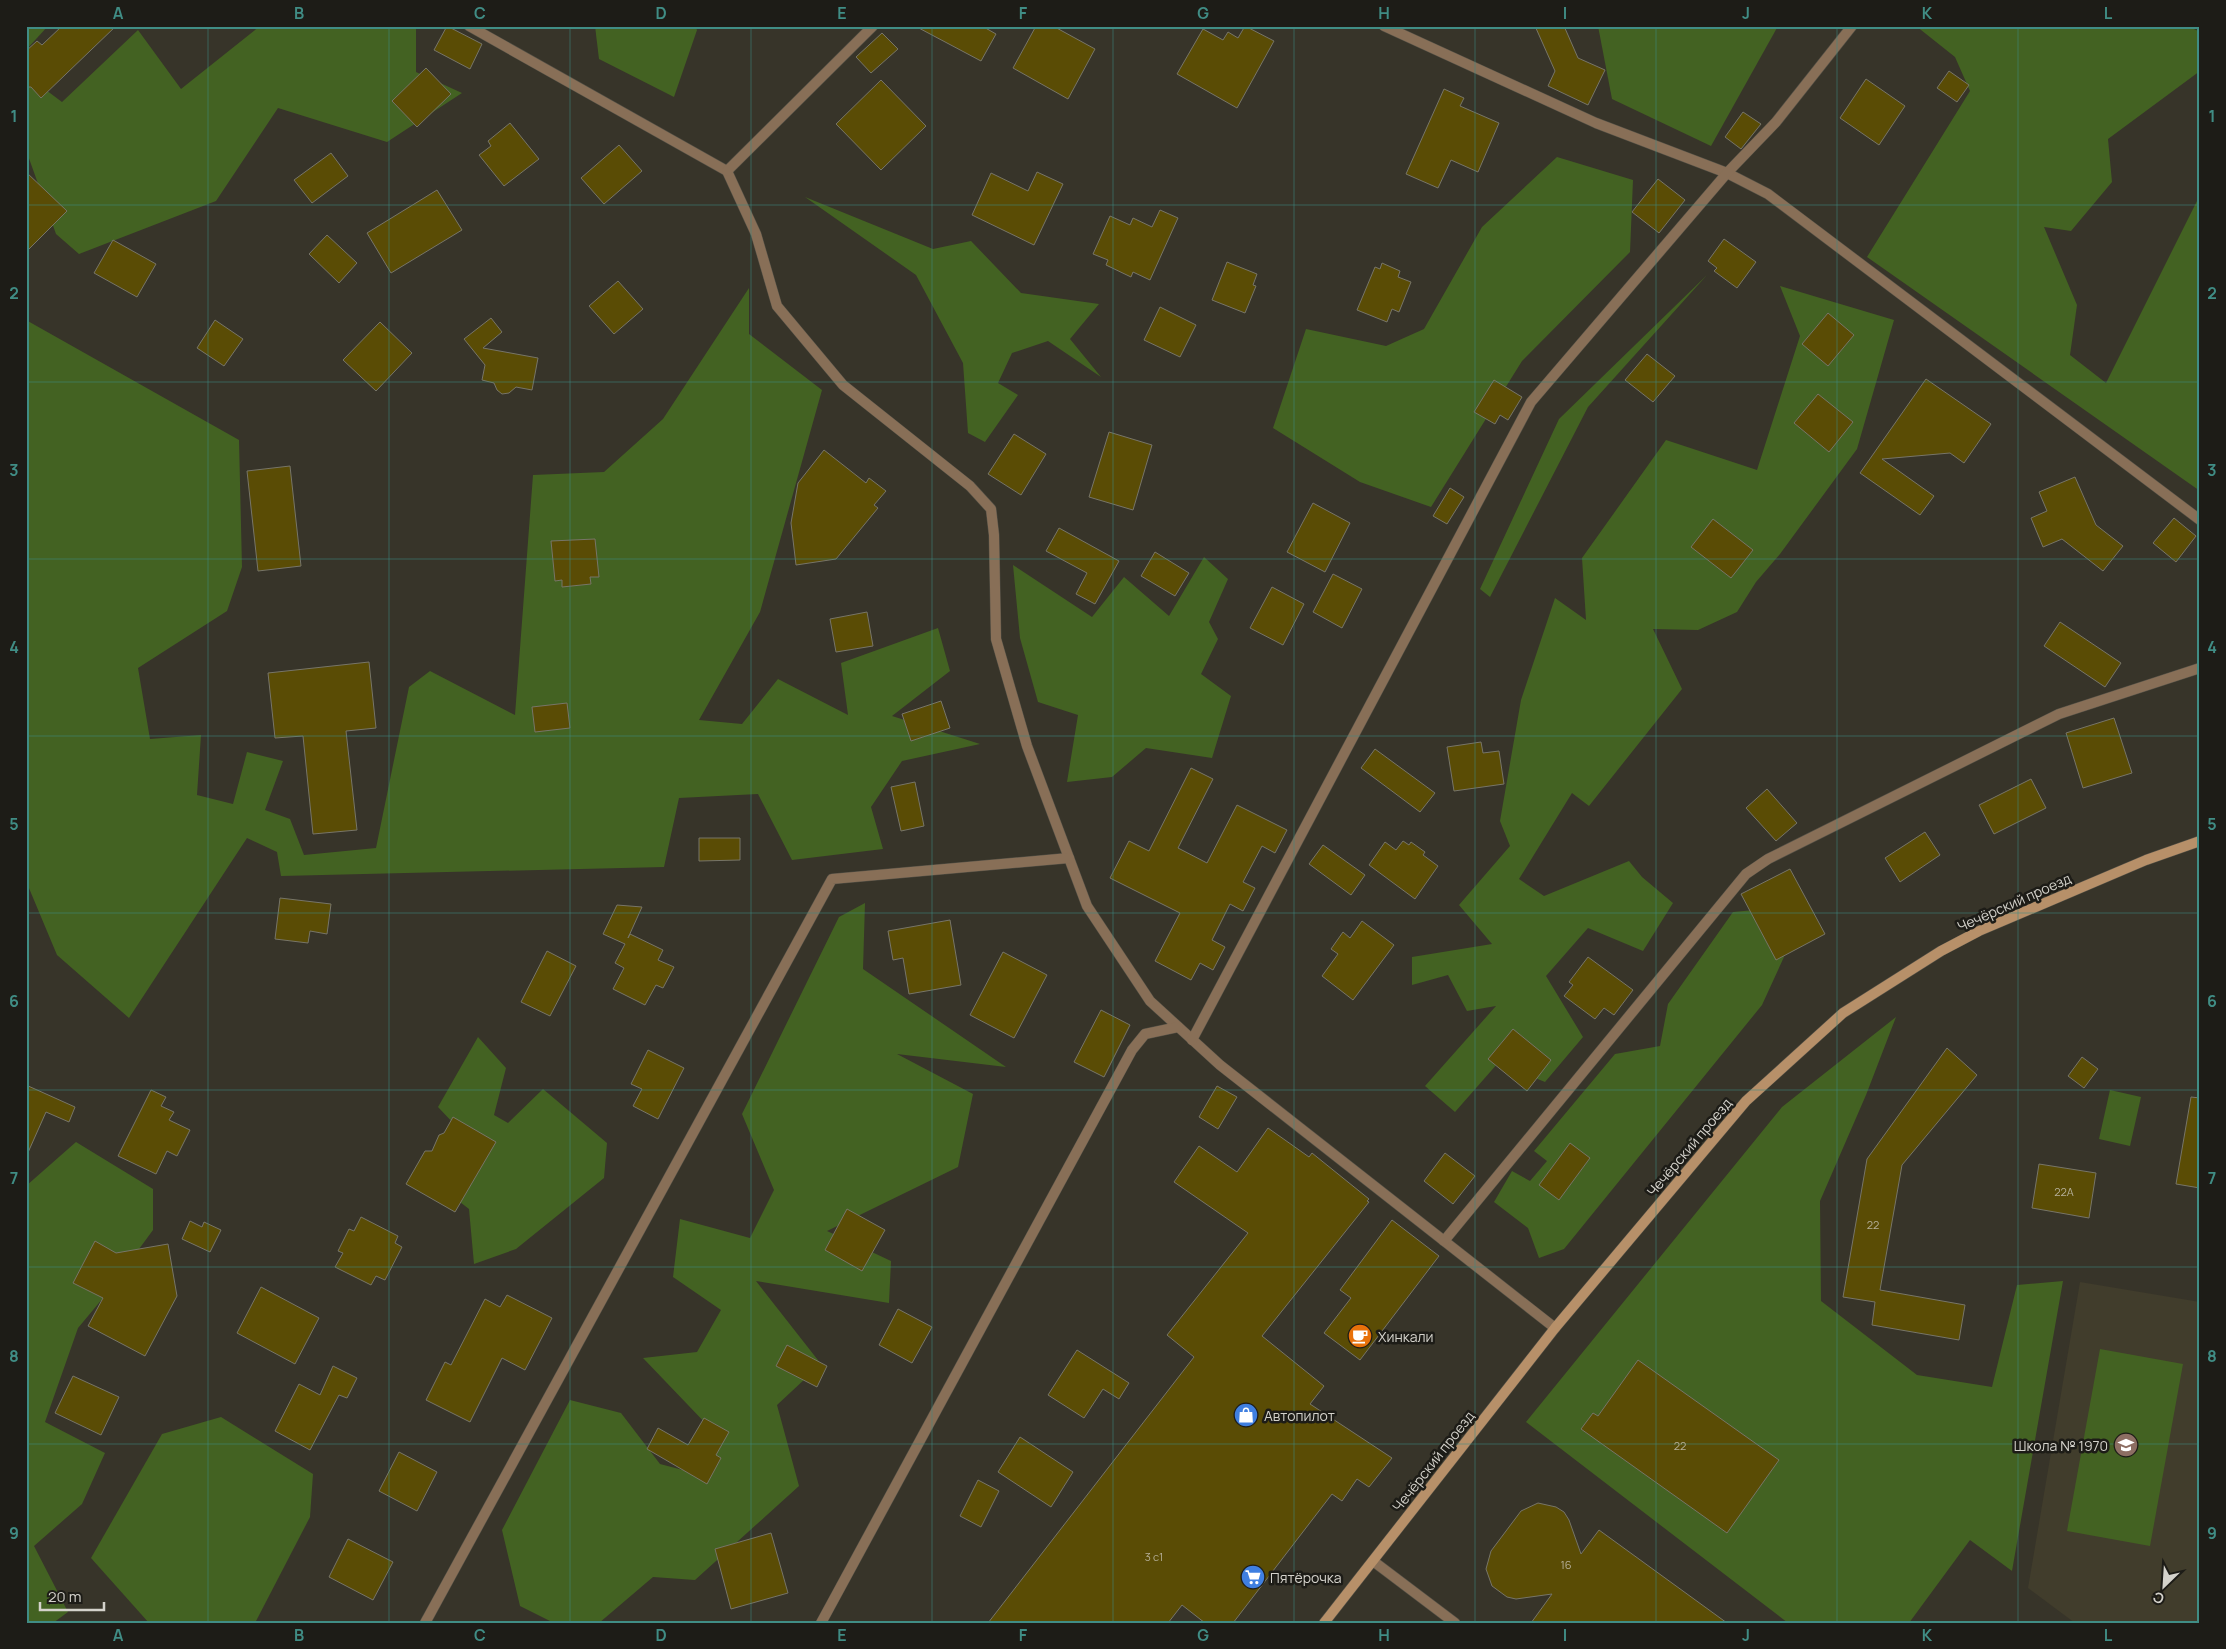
<svg xmlns="http://www.w3.org/2000/svg" width="2226" height="1649" viewBox="0 0 2226 1649" font-family="Manrope,sans-serif">
	<rect width="100%" height="100%" fill="#373429"/>
	<path fill="#413d2c" d="M2080 1282 2200 1302V1623H2075L2028 1588Z"/>
	<g fill="#436222">
		<path d="M26 26H48L26 50Z"/>
		<path d="M260 26H416V72L462 93 387 142 278 108 216 201 79 254 56 234 26 150V75L62 102 138 30 181 89Z"/>
		<path d="M595 26H695L697 30 674 97 599 59Z"/>
		<path d="M1598 26H1778L1711 146 1612 99Z"/>
		<path d="M1916 26H2188L2200 32V71L2108 139 2112 182 2071 231 2044 227 2077 305 2070 355 2106 383 2200 195V491L1867 257 1970 91 1955 57Z"/>
		<path d="M1557 157 1633 180 1630 252 1522 361 1431 507 1360 482 1273 428 1306 329 1386 346 1424 329 1482 227Z"/>
		<path d="M805 197 933 249 971 241 1021 293 1099 304 1070 339 1101 377 1048 341 1012 353 998 383 1018 395 985 442 968 433 963 363 916 275Z"/>
		<path d="M1707 275 1588 407 1490 597 1480 589 1559 419Z"/>
		<path d="M1780 286 1894 320 1857 449 1780 554 1756 582 1737 612 1698 630 1653 629 1682 689 1589 806 1572 793 1519 879 1544 896 1629 861 1642 877 1673 903 1643 951 1588 928 1546 976 1583 1037 1545 1082 1498 1063 1455 1112 1425 1086 1496 1006 1467 1011 1448 975 1412 985V957L1492 944 1459 905 1510 846 1500 821 1521 700 1555 598 1586 620 1582 558 1666 440 1757 470 1800 336Z"/>
		<path d="M749 288V334L822 390 760 612 699 720 742 724 778 679 848 715 841 663 938 628 950 671 892 716 980 744 902 761 871 807 883 849 792 860 758 794 679 798 664 867 281 876 277 852 247 838 129 1018 57 955 26 881V320L239 440 242 567 227 611 138 668 150 739 201 735 197 795 233 804 247 752 283 761 265 810 290 819 304 855 376 848 409 687 430 671 515 715 533 475 604 472 663 419Z"/>
		<path d="M1204 557 1228 579 1209 622 1218 639 1201 674 1231 696 1212 758 1146 748 1112 777 1067 782 1078 715 1038 702 1020 638 1013 565 1092 617 1124 577 1169 616Z"/>
		<path d="M865 903 863 969 1006 1067 897 1054 973 1094 958 1167 827 1231 891 1261 889 1303 756 1281 821 1364 777 1405 799 1486 695 1580 653 1577 599 1623H554L520 1606 502 1530 570 1400 621 1413 660 1464 706 1476 710 1428 643 1358 697 1352 721 1310 673 1277 680 1219 750 1238 774 1190 742 1114 839 917Z"/>
		<path d="M1765 909 1789 946 1762 1005 1564 1249 1539 1258 1528 1228 1494 1202 1512 1171 1530 1181 1547 1161 1534 1151 1615 1054 1660 1046 1668 1004 1733 912Z"/>
		<path d="M1896 1017 1866 1095 1820 1201 1821 1301 1917 1375 1992 1387 2017 1285 2063 1281 2012 1571 1970 1540 1909 1623H1788L1526 1422 1782 1107Z"/>
		<path d="M478 1037 506 1068 494 1115 508 1123 543 1089 607 1143 604 1178 516 1249 474 1264 469 1209 447 1192 472 1143 438 1107Z"/>
		<path d="M2110 1090 2141 1097 2130 1146 2099 1139Z"/>
		<path d="M76 1142 153 1189V1230L103 1298 78 1328 45 1422 105 1453 82 1504 34 1546 68 1612 53 1623H26V1186Z"/>
		<path d="M2100 1349 2183 1364 2150 1546 2067 1531Z"/>
		<path d="M221 1417 313 1474 310 1517 255 1623H149L91 1558 162 1434Z"/>
	</g>
	<g fill="#5a4c05" stroke="#777568">
		<path d="M62 26H116L41 98 31 87H26V51L37 41 42 45Z"/>
		<path d="M447 26 482 44 470 69 434 50Z"/>
		<path d="M915 26H982L996 34 981 61Z"/>
		<path d="M1036 26H1053L1095 49 1068 99 1013 68Z"/>
		<path d="M1245 26 1274 41 1237 108 1177 74 1203 29 1223 40 1228 32 1238 38Z"/>
		<path d="M1535 26H1564L1578 58 1605 70 1588 105 1548 86 1555 71Z"/>
		<path d="M882 33 898 49 871 73 856 57Z"/>
		<path d="M426 68 451 94 417 127 392 101Z"/>
		<path d="M1949 71 1969 85 1957 102 1937 88Z"/>
		<path d="M1866 79 1905 106 1879 145 1840 118Z"/>
		<path d="M881 80 926 126 881 170 836 124Z"/>
		<path d="M1444 89 1464 98 1460 106 1499 123 1478 172 1451 160 1438 188 1406 174Z"/>
		<path d="M1743 112 1761 124 1741 149 1725 137Z"/>
		<path d="M510 123 539 159 504 186 479 155 491 146 488 141Z"/>
		<path d="M619 145 642 171 604 204 581 178Z"/>
		<path d="M331 153 348 176 312 203 294 180Z"/>
		<path d="M26 172 67 211 26 252Z"/>
		<path d="M1037 172 1063 184 1034 245 972 215 991 173 1028 191Z"/>
		<path d="M1658 179 1685 200 1659 233 1632 212Z"/>
		<path d="M437 190 462 230 391 273 367 233Z"/>
		<path d="M1160 210 1178 218 1150 280 1133 272 1131 277 1106 265 1108 260 1093 254 1110 216 1130 225 1133 218 1152 227Z"/>
		<path d="M327 235 357 263 339 283 309 254Z"/>
		<path d="M1724 239 1756 262 1737 288 1714 271 1717 268 1708 261Z"/>
		<path d="M113 240 156 264 137 297 94 273Z"/>
		<path d="M1227 262 1257 274 1253 285 1256 286 1245 313 1212 300Z"/>
		<path d="M1382 263 1400 271 1398 277 1411 282 1399 312 1392 309 1387 322 1357 310 1375 267 1380 269Z"/>
		<path d="M618 281 643 309 614 334 589 306Z"/>
		<path d="M1160 307 1196 325 1180 357 1144 340Z"/>
		<path d="M1828 313 1854 335 1828 366 1802 344Z"/>
		<path d="M491 318 502 332 483 348 538 358 532 390 516 387 509 393 502 394 497 390 494 383 482 380 485 365 464 339Z"/>
		<path d="M215 320 243 339 224 366 197 348Z"/>
		<path d="M380 322 412 353 376 391 343 360Z"/>
		<path d="M1647 354 1675 376 1653 402 1625 380Z"/>
		<path d="M1926 379 1991 424 1964 463 1950 453 1882 459 1934 496 1920 515 1860 473Z"/>
		<path d="M1494 380 1522 397 1508 420 1500 415 1495 424 1474 412Z"/>
		<path d="M1818 394 1853 422 1829 452 1794 423Z"/>
		<path d="M1109 432 1152 445 1133 510 1089 497Z"/>
		<path d="M1014 434 1046 454 1021 495 988 474Z"/>
		<path d="M824 450 866 483 869 478 886 491 874 505 878 508 836 559 796 565 791 523 798 483Z"/>
		<path d="M290 466 301 566 258 571 247 471Z"/>
		<path d="M2075 477 2096 525 2123 546 2103 571 2062 539 2043 547 2031 518 2047 511 2039 492Z"/>
		<path d="M1450 488 1464 497 1447 524 1433 516Z"/>
		<path d="M1313 503 1350 523 1325 572 1287 552Z"/>
		<path d="M2174 518 2196 536 2176 562 2153 543Z"/>
		<path d="M1713 519 1753 550 1731 578 1691 547Z"/>
		<path d="M1059 528 1119 561 1095 604 1076 594 1087 573 1046 551Z"/>
		<path d="M595 539 599 577H590L591 584 562 587V580L555 581 551 541Z"/>
		<path d="M1155 552 1189 573 1175 596 1141 576Z"/>
		<path d="M1333 574 1362 589 1342 628 1313 612Z"/>
		<path d="M1272 587 1304 604 1283 645 1250 628Z"/>
		<path d="M867 612 873 646 836 652 830 619Z"/>
		<path d="M2060 622 2121 663 2105 687 2044 646Z"/>
		<path d="M369 662 376 728 346 731 357 830 313 834 303 736 275 738 268 673Z"/>
		<path d="M941 701 950 728 911 741 902 714Z"/>
		<path d="M567 703 570 728 535 732 532 707Z"/>
		<path d="M2114 718 2132 773 2083 788 2066 733Z"/>
		<path d="M1481 742 1483 753 1499 751 1504 784 1454 791 1447 747Z"/>
		<path d="M1375 749 1435 793 1420 812 1361 768Z"/>
		<path d="M1191 768 1213 779 1178 848 1207 863 1237 805 1287 830 1275 853 1262 846 1243 882 1255 888 1243 911 1230 904 1212 940 1225 947 1213 970 1200 963 1191 980 1155 961 1180 913 1110 878 1129 841 1149 851Z"/>
		<path d="M2031 779 2046 808 1994 834 1979 805Z"/>
		<path d="M915 782 924 826 901 831 891 787Z"/>
		<path d="M1767 789 1797 823 1776 841 1746 808Z"/>
		<path d="M1925 832 1940 855 1900 882 1885 858Z"/>
		<path d="M699 838H740V860L699 861Z"/>
		<path d="M1403 841 1409 845 1411 842 1425 852 1423 855 1438 866 1415 899 1369 865 1385 842 1396 850Z"/>
		<path d="M1323 845 1365 875 1351 895 1309 864Z"/>
		<path d="M1790 869 1825 934 1776 960 1741 894Z"/>
		<path d="M280 898 331 904 327 934 310 931 308 943 275 939Z"/>
		<path d="M617 905 642 907 628 938 630 934 663 950 658 960 674 967 663 988 656 985 645 1005 613 989 624 968 615 963 625 944 603 934Z"/>
		<path d="M950 920 961 985 909 994 903 958 893 960 888 931Z"/>
		<path d="M1362 921 1394 945 1353 1000 1322 976 1338 954 1331 949 1343 932 1350 938Z"/>
		<path d="M547 951 576 966 550 1016 521 1002Z"/>
		<path d="M1003 952 1047 975 1014 1038 970 1015Z"/>
		<path d="M1588 957 1633 990 1614 1015 1604 1008 1595 1019 1564 996 1573 985 1569 982Z"/>
		<path d="M1101 1010 1130 1025 1104 1077 1074 1062Z"/>
		<path d="M1513 1029 1551 1060 1527 1091 1488 1059Z"/>
		<path d="M1947 1048 1977 1075 1902 1165 1880 1290 1965 1305 1959 1340 1872 1325 1875 1302 1843 1297 1867 1159Z"/>
		<path d="M648 1050 684 1068 658 1119 633 1106 642 1089 631 1084Z"/>
		<path d="M2082 1057 2098 1069 2084 1088 2068 1076Z"/>
		<path d="M26 1085 75 1107 69 1122 46 1112 26 1157Z"/>
		<path d="M1217 1086 1237 1097 1218 1129 1199 1117Z"/>
		<path d="M151 1090 166 1097 161 1106 174 1112 169 1120 190 1130 177 1156 167 1151 156 1174 118 1156Z"/>
		<path d="M2191 1097 2200 1098V1188L2176 1184Z"/>
		<path d="M453 1117 496 1142 455 1212 406 1184 425 1151H432L439 1135 444 1133Z"/>
		<path d="M1268 1128 1309 1157 1312 1153 1369 1199 1367 1201 1369 1202 1262 1336 1324 1386 1310 1404 1392 1458 1369 1487 1357 1479 1342 1501 1332 1494 1233 1623H1205L1182 1605 1168 1623H988L1194 1357 1167 1335 1248 1233 1174 1182 1199 1146 1237 1172Z"/>
		<path d="M1570 1143 1590 1158 1559 1200 1539 1185Z"/>
		<path d="M1445 1153 1475 1176 1453 1204 1424 1181Z"/>
		<path d="M2039 1164 2096 1173 2089 1218 2032 1208Z"/>
		<path d="M847 1209 885 1230 862 1271 825 1250Z"/>
		<path d="M361 1217 398 1236 395 1243 402 1247 385 1280 376 1276 371 1285 335 1267 343 1253 338 1251 349 1229 354 1231Z"/>
		<path d="M1392 1220 1439 1256 1360 1360 1324 1333 1351 1298 1340 1290Z"/>
		<path d="M190 1221 202 1227 204 1222 221 1230 210 1252 182 1239Z"/>
		<path d="M95 1241 116 1253 168 1244 177 1296 145 1356 88 1326 103 1298 73 1283Z"/>
		<path d="M261 1287 319 1318 295 1364 237 1333Z"/>
		<path d="M507 1295 552 1318 525 1370 502 1358 470 1422 426 1400 445 1362 451 1365 485 1299 500 1307Z"/>
		<path d="M898 1309 932 1327 912 1363 879 1345Z"/>
		<path d="M787 1345 827 1366 817 1387 776 1366Z"/>
		<path d="M1077 1350 1129 1383 1119 1399 1103 1389 1084 1418 1048 1395Z"/>
		<path d="M1638 1360 1779 1460 1727 1533 1581 1429 1593 1413 1598 1416Z"/>
		<path d="M333 1366 357 1378 347 1398 339 1395 310 1450 275 1431 299 1384 320 1395Z"/>
		<path d="M73 1376 119 1397 101 1435 55 1413Z"/>
		<path d="M704 1418 729 1432 716 1455 721 1458 707 1484 647 1449 658 1428 688 1445Z"/>
		<path d="M1020 1437 1073 1472 1051 1507 998 1472Z"/>
		<path d="M399 1452 437 1472 417 1511 379 1491Z"/>
		<path d="M978 1480 999 1491 981 1527 960 1516Z"/>
		<path d="M1538 1503 1556 1507 1564 1512 1569 1520 1581 1554 1599 1530 1727 1623H1531L1552 1594 1516 1599 1507 1597 1492 1586 1486 1569 1491 1551 1521 1511Z"/>
		<path d="M771 1533 788 1593 731 1609 715 1549Z"/>
		<path d="M348 1539 393 1562 373 1600 329 1577Z"/>
	</g>
	<g fill="none" stroke-linecap="round" stroke-linejoin="round">
		<g stroke="#535046" stroke-width="11">
			<g id="street">
				<path d="M469 26 727 171 756 234 777 306 843 385 970 486 991 509 994 535 996 639 1027 746 1087 906 1150 1001 1220 1065 1555 1328"/>
				<path d="M1384 26 1596 123 1727 173 1768 194 2200 520"/>
				<path d="M727 171 873 26"/>
				<path d="M1192 1040 1531 402 1727 173 1776 122 1852 26"/>
				<path d="M1444 1241 1746 874 1768 859 2059 714 2200 668"/>
				<path d="M1373 1561 1455 1623"/>
				<path d="M425 1623 832 879 1069 858"/>
				<path d="M821 1623 1132 1050 1145 1034 1178 1027"/>
			</g>
		</g>
		<g stroke="#535046" stroke-width="11">
			<path id="secondary" d="M1324 1623 1555 1328 1746 1101 1843 1013 1941 951 1979 931 2146 860 2200 841"/>
		</g>
		<use href="#street" stroke="#886f57" stroke-width="10"/>
		<use href="#secondary" stroke="#b79069" stroke-width="10"/>
	</g>
	<path fill="none" stroke="#408d85" stroke-width="1" stroke-opacity="0.55" d="M208 26V1623M389 26V1623M570 26V1623M751 26V1623M932 26V1623M1113 26V1623M1294 26V1623M1475 26V1623M1656 26V1623M1837 26V1623M2018 26V1623M26 205H2200M26 382H2200M26 559H2200M26 736H2200M26 913H2200M26 1090H2200M26 1267H2200M26 1444H2200"/>
	<defs>
		<g id="cafe-disc" transform="scale(1.25)"><circle r="9.5" fill="#e8710a" stroke="#1d1c17"/><path d="M-5.5-4.5H6V0H3Q3 3.5 0 3.5H-2.5Q-5.5 3.5-5.5 0ZM3-3.2v2h1.7v-2ZM-6 4.5H4V6H-6Z" fill="#fff"/></g>
		<g id="shop-disc" transform="scale(1.25)"><circle r="9.5" fill="#3f7fe0" stroke="#1d1c17"/><path d="M-5-2.5h2.3a2.7 3.5 0 0 1 5.4 0H5L5.5 6h-11ZM-1.5-2.5h3a1.5 2.3 0 0 0-3 0Z" fill="#fff"/></g>
		<g id="school-disc" transform="scale(1.25)"><circle r="9.5" fill="#8d6e63" stroke="#1d1c17"/><path d="M0-5L7-2L0 1L-7-2ZM-4 1L0 2.5L4 1V4Q0 6-4 4Z" fill="#fff"/></g>
		<g id="supermarket-disc" transform="scale(1.25)"><circle r="9.5" fill="#3f7fe0" stroke="#1d1c17"/><path d="M-6-5.5h2.5l.6 2H6L4.5 2H-2.5L-4.4-4H-6ZM-1.5 3.2a1.3 1.3 0 1 0 .1 0ZM3 3.2a1.3 1.3 0 1 0 .1 0Z" fill="#fff"/></g>
	</defs>
	<g fill-rule="evenodd">
		<use href="#cafe-disc" x="1360" y="1336"/>
		<use href="#shop-disc" x="1246" y="1415"/>
		<use href="#school-disc" x="2126" y="1445"/>
		<use href="#supermarket-disc" x="1253" y="1577"/>
	</g>
	<g text-anchor="middle" dominant-baseline="central" stroke-width="5" stroke-linejoin="round" paint-order="stroke">
		<g font-size="11" fill="#b6b09a">
			<text x="2064" y="1191">22А</text>
			<text x="1873" y="1224">22</text>
			<text x="1680" y="1445">22</text>
			<text x="1154" y="1556">3 с1</text>
			<text x="1566" y="1564">16</text>
		</g>
		<g font-size="14" fill="#d4d2cb" stroke="#1d1c17">
			<text transform="translate(2014 902) rotate(-24)">Чечёрский проезд</text>
			<text transform="translate(1689 1147) rotate(-50)">Чечёрский проезд</text>
			<text transform="translate(1433 1461) rotate(-52)">Чечёрский проезд</text>
		</g>
		<g font-size="14" fill="#d4d2cb" stroke="#1d1c17" text-anchor="start">
			<text x="1378" y="1336">Хинкали</text>
			<text x="1264" y="1415">Автопилот</text>
			<text x="2108" y="1445" text-anchor="end">Школа № 1970</text>
			<text x="1270" y="1577">Пятёрочка</text>
		</g>
	</g>
	<rect width="2226" height="1649" fill="none" stroke="#1d1c17" stroke-width="55"/>
	<g transform="translate(2164 1586) rotate(205)" stroke="#1d1c17" stroke-width="4" paint-order="stroke">
	<path d="M0-4L9 19L0 12L-9 19Z" fill="#d4d2cb"/>
	<text y="-8" font-size="14" font-weight="bold" text-anchor="middle" fill="#d4d2cb">С</text>
	</g>
	<path d="M40 1602v8h64v-8" fill="none" stroke="#d4d2cb" stroke-width="2.5"/>
	<text x="48" y="1602" font-size="15" fill="#d4d2cb" stroke="#1d1c17" stroke-width="4" paint-order="stroke">20 m</text>
	<rect x="28" y="28" width="2170" height="1594" fill="none" stroke="#408d85" stroke-width="2"/>
	<g font-size="16" text-anchor="middle" font-weight="bold" fill="#408d85">
		<text x="118" y="19">A</text>
		<text x="299" y="19">B</text>
		<text x="480" y="19">C</text>
		<text x="661" y="19">D</text>
		<text x="842" y="19">E</text>
		<text x="1023" y="19">F</text>
		<text x="1203" y="19">G</text>
		<text x="1384" y="19">H</text>
		<text x="1565" y="19">I</text>
		<text x="1746" y="19">J</text>
		<text x="1927" y="19">K</text>
		<text x="2108" y="19">L</text>
		<text x="14" y="122">1</text>
		<text x="2212" y="122">1</text>
		<text x="14" y="299">2</text>
		<text x="2212" y="299">2</text>
		<text x="14" y="476">3</text>
		<text x="2212" y="476">3</text>
		<text x="14" y="653">4</text>
		<text x="2212" y="653">4</text>
		<text x="14" y="830">5</text>
		<text x="2212" y="830">5</text>
		<text x="14" y="1007">6</text>
		<text x="2212" y="1007">6</text>
		<text x="14" y="1184">7</text>
		<text x="2212" y="1184">7</text>
		<text x="14" y="1362">8</text>
		<text x="2212" y="1362">8</text>
		<text x="14" y="1539">9</text>
		<text x="2212" y="1539">9</text>
		<text x="118" y="1641">A</text>
		<text x="299" y="1641">B</text>
		<text x="480" y="1641">C</text>
		<text x="661" y="1641">D</text>
		<text x="842" y="1641">E</text>
		<text x="1023" y="1641">F</text>
		<text x="1203" y="1641">G</text>
		<text x="1384" y="1641">H</text>
		<text x="1565" y="1641">I</text>
		<text x="1746" y="1641">J</text>
		<text x="1927" y="1641">K</text>
		<text x="2108" y="1641">L</text>
	</g>
</svg>
